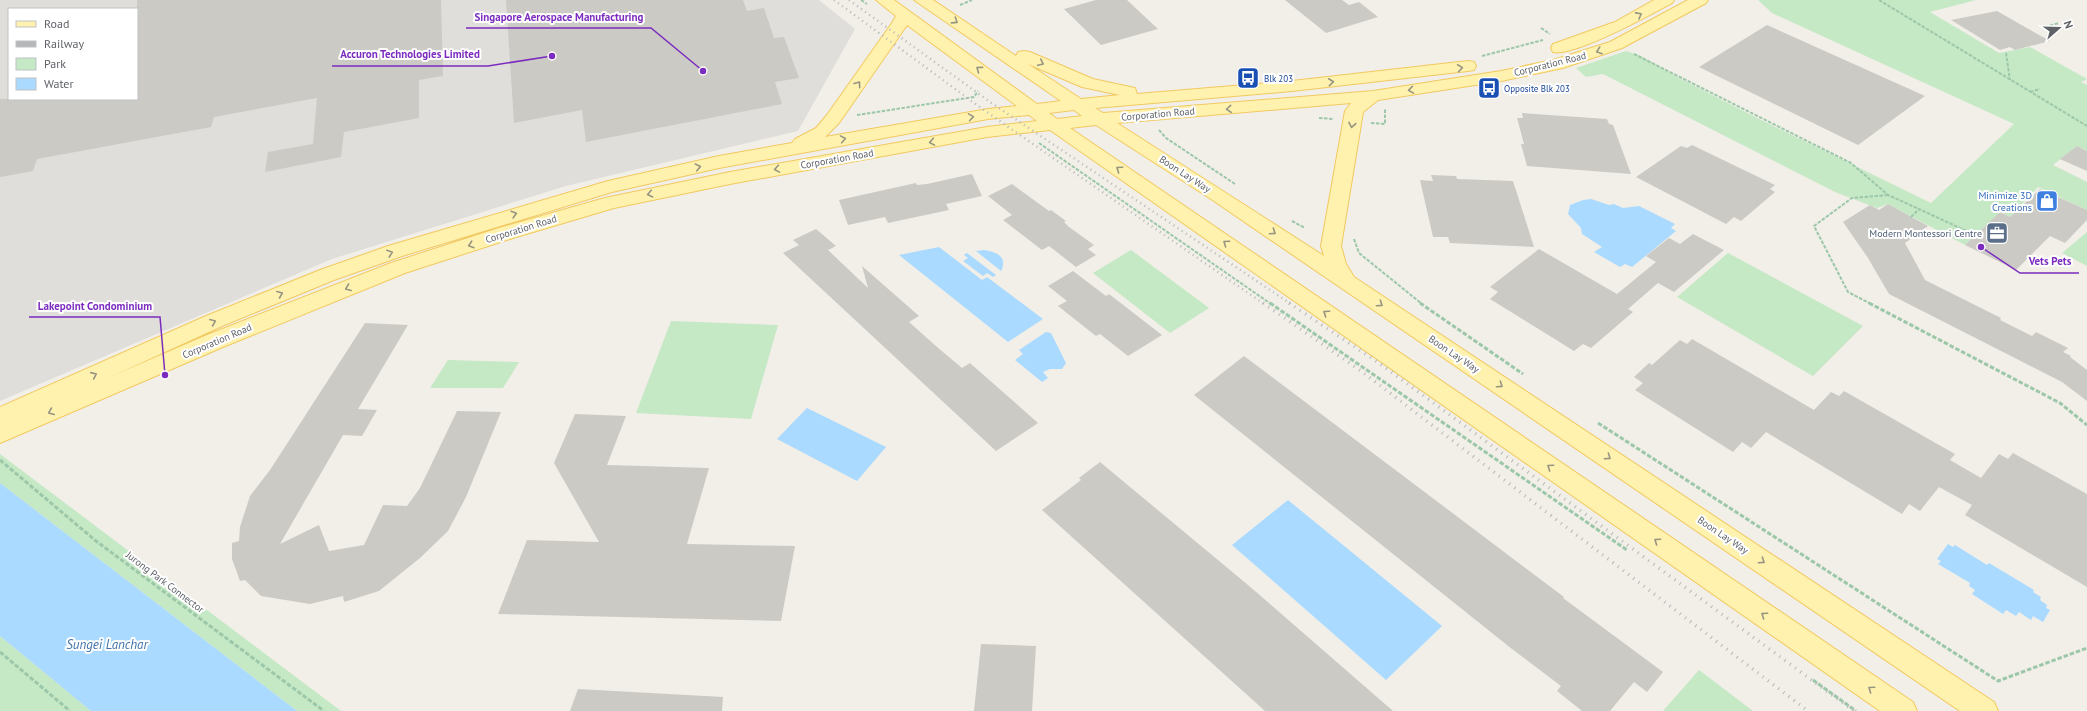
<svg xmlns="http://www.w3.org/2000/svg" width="2087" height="711" viewBox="0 0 2087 711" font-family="'PT Sans',sans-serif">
	<rect width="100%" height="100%" fill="#f1efe8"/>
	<path fill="#e0deda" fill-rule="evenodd" d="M0 0H819L855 29 798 131 566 186 332 259 0 401ZM9 9H137V99H9Z"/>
	<g fill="#c5e8c5">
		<path d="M1758 0H1976L1930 12 1999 53 2030 47 2087 79 2081 82 2087 85V155L2084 154 2086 150 2077 146 2053 165 2087 182V210L2038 187 2010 217 2000 212 1965 245 1888 204 1877 208 1835 192 1603 74 1586 77 1576 68 1626 51 1641 56 1677 77 1761 120 1931 203 2014 124 1772 13Z"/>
		<path d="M2087 232V266L2062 253Z"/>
		<path d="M1131 250 1209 308 1170 333 1093 273Z"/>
		<path d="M1728 253 1863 326 1813 376 1677 297Z"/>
		<path d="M671 321 778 325 751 419 636 413Z"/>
		<path d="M448 360 519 362 503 388H430Z"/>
		<path d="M0 454 341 711H297L0 483Z"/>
		<path d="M0 636 91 711H0Z"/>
		<path d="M1699 670 1753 711H1663Z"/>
	</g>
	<g fill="#aadaff">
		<path d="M1591 199 1609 205 1614 204 1623 208 1639 206 1675 224 1671 228 1676 231 1632 267 1625 264 1620 267 1594 252 1602 247 1582 234 1581 228 1568 214 1570 205 1583 200Z"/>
		<path d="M939 247 982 280 987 277 1043 319 1008 342 899 255Z"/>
		<path d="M984 250C997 252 1008 257 1001 271L976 251Z"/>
		<path d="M967 253 996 275 993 277 987 273 983 276 963 261 968 258 964 255Z"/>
		<path d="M1046 332 1051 333 1066 363 1062 369H1050L1043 372 1048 378 1042 382 1015 360 1023 354 1019 350Z"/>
		<path d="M807 408 886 447 857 481 777 439Z"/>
		<path d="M0 483 297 711H91L0 636Z"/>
		<path d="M1288 500 1442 626 1386 680 1232 545Z"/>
		<path d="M1948 544 1953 547 1955 545 1987 565 1989 563 2034 590 2033 592 2041 597 2040 600 2047 605 2046 608 2050 610 2043 622 2033 616 2031 620 2019 612 2016 616 2006 610 2003 614 1972 594 1975 590 1969 586 1970 583 1938 564 1941 561 1937 559Z"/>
	</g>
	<g fill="#cccac5">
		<path d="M137 0H441L443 76 419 80V118L344 132 341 157 265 172 268 152 313 144 317 98 214 117 211 127 37 159 33 171 0 177V99H137Z"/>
		<path d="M506 0H743L747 11 764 8 774 38 784 37 799 78 775 82 782 104 586 142 582 110 514 123Z"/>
		<path d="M1096 0H1127L1158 29 1101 45 1064 9Z"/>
		<path d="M1285 0H1342L1349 5 1359 2 1378 17 1326 33Z"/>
		<path d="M1997 11 2025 27 2050 41 2015 50 2010 47 2000 50 1951 20Z"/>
		<path d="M1767 25 1925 96 1858 145 1699 67Z"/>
		<path d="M1522 113 1607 119 1609 124 1613 125 1631 174 1527 166 1521 144H1524L1517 118H1523Z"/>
		<path d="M1692 145 1775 185 1770 189 1775 192 1741 221 1734 217 1726 224 1636 177 1681 146 1687 148Z"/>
		<path d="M2077 146 2087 151V171L2060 159Z"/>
		<path d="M972 174 982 196 946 204 949 210 888 223 885 217 848 225 839 200 916 183 917 185 927 184Z"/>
		<path d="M1431 175 1456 176 1457 179 1513 181 1534 247 1450 243 1448 237H1433L1420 180 1433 181Z"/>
		<path d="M1012 184 1049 211 1051 210 1066 221 1064 222 1069 227 1094 245 1088 249 1096 255 1076 267 1049 246 1042 250 1003 220 1012 215 988 196Z"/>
		<path d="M2040 189 2087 210V220L2065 243 2050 236 2016 270 1965 245 2000 212 2010 217Z"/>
		<path d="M1888 204 1928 226 1905 243 1925 280 2001 318 2000 320 2032 336 2036 332 2068 348 2063 352 2071 356 2070 357 2087 370V401L2062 382 1889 294 1868 258 1843 222 1870 205 1879 210Z"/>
		<path d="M816 229 836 246 828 250 868 288 862 266 919 316 909 322 937 347 962 368 970 363 1038 423 996 451 783 253 799 245 793 240Z"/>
		<path d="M1693 234 1724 250 1674 292 1658 283 1628 309 1633 312 1591 348 1583 344 1574 351 1490 299 1498 292 1490 287 1539 249 1617 294 1656 262 1646 256 1669 238 1680 244Z"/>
		<path d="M1073 271 1106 296 1109 294 1162 335 1128 356 1100 334 1096 336 1058 306 1067 301 1048 286Z"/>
		<path d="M365 323 408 325 358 409 377 410 362 436 343 435 280 544 319 525 329 551 364 545 383 505 407 506 420 488 457 411 501 412 466 497 448 531 420 558 379 591 344 602 343 596 310 604 261 596 245 580 240 581 232 559V543L239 541 240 527 250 496 270 470Z"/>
		<path d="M1692 339 1814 410 1831 392 1839 396 1844 391 1955 454 1950 460 1981 478 1999 454 2008 459 2013 453 2087 494V587L1965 515 1972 505 1939 487 1920 511 1909 504 1902 514 1766 432 1751 448 1742 442 1733 452 1635 390 1643 383 1634 377 1649 363 1652 365 1680 340 1687 344Z"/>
		<path d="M1244 356 1564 597 1563 598 1663 672 1647 692 1634 682 1610 711H1582L1557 691 1561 686 1512 649 1194 395Z"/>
		<path d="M575 414 626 416 607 465 709 468 687 544 795 546 781 621 498 614 527 540 599 542 554 463Z"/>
		<path d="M1100 462 1248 585 1393 711H1265L1042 510 1081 480 1079 478Z"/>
		<path d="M981 644 1036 646 1032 711H974Z"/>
		<path d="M578 689 723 697 722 711H570Z"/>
	</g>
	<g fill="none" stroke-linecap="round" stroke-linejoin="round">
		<g stroke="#f2c960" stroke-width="2">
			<g id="major">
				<path d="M876 0H894L1037 104 1061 101 914 0H933L1016 56 1018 52 1024 51 1030 52 1093 79 1135 88 1137 94 1292 81 1468 61 1474 62 1476 66 1474 70 1468 71 1292 91 1095 108 1103 113 1373 91 1501 71 1553 60 1610 42 1688 0H1708L1706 3 1622 48 1563 68 1501 81 1378 100 1363 112 1341 246 1346 264 1354 277 1994 702 1998 711H1960L1211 199 1096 125 1070 128 1913 702 1917 711H1880L1050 130 987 137 730 184 614 208 513 238 405 273 223 347 0 443V407L206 316 320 270 388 246 608 181 719 156 792 143 795 139 816 128 827 115 892 23 896 16ZM907 25 1017 106 988 109 825 137 839 123ZM1028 64 1082 87 1120 95 1081 99ZM1351 103 1345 111 1321 246 1324 256 1117 123ZM1074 110 1082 116 1057 119 1049 113ZM1029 115 1037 121 987 127 730 172 605 198 499 228 391 263 207 335 110 377 222 326 334 280 402 256 612 192 719 168 988 119Z"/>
				<path d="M1654 0H1674L1672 3C1650 15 1574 57 1553 52L1551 48 1553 44 1615 22Z"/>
			</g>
		</g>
		<g stroke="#9cc7a9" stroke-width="2" stroke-dasharray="3.5 1.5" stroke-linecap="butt">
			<path d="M861 0 867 4"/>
			<path d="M1879 0 2087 126"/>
			<path d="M960 5 972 0"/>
			<path d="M2045 27 2059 23"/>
			<path d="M1541 28 1550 34"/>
			<path d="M2006 53 2010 80"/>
			<path d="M1634 54 1851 163 1888 195 1919 209"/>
			<path d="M1482 56 1543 40"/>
			<path d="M2030 92 2040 89"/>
			<path d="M857 115 974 97 978 91"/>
			<path d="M1319 118 1334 119"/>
			<path d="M1371 123 1385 124V109"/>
			<path d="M1159 130 1166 138 1235 184"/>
			<path d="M1039 143 1271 304"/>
			<path d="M1911 217 1919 209 1975 235"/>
			<path d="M1292 221 1305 228"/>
			<path d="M1354 239 1359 253 1422 304"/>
			<path d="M1871 304 1848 292 1814 226 1852 198 1888 195"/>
		</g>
		<g stroke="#9cc7a9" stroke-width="3" stroke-dasharray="4.5 2" stroke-linecap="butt">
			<path d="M1270 303 1627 550"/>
			<path d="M1420 303 1523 374"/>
			<path d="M1869 303 2060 403 2087 425"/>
			<path d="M1598 423 1998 681 2087 648"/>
			<path d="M0 460 96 541 324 711"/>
			<path d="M0 652 70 711"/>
			<path d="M1813 680 1856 711"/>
		</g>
		<use href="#major" fill="#fff2af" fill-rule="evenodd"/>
		<g stroke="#b6b7b8" stroke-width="2.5" stroke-dasharray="1 4" stroke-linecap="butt">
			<path d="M834 0 981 108 1264 304"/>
			<path d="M849 0 990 102 1291 304"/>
		</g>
		<g stroke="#b6b7b8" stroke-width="3.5" stroke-dasharray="1 5.5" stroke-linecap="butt">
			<path d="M1263 303 1361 371 1808 711"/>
			<path d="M1289 303 1379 363 1854 711"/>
		</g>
	</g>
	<defs><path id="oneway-chevron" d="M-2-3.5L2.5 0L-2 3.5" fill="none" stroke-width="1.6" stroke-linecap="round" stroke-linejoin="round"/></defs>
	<g stroke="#979581">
		<use href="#oneway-chevron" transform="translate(1639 15) rotate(-29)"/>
		<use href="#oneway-chevron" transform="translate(955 21) rotate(33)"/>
		<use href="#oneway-chevron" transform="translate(1599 51) rotate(161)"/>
		<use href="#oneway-chevron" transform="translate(1041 63) rotate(25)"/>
		<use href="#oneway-chevron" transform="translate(1460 68) rotate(-8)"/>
		<use href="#oneway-chevron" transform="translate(979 69) rotate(-144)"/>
		<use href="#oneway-chevron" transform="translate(1331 82) rotate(-6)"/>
		<use href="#oneway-chevron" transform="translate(858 84) rotate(-54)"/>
		<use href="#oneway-chevron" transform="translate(1411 90) rotate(171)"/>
		<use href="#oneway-chevron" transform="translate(1229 109) rotate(175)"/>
		<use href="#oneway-chevron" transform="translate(971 117) rotate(-9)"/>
		<use href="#oneway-chevron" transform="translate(1352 125) rotate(100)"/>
		<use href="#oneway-chevron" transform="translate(843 139) rotate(-10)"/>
		<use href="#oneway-chevron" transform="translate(932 142) rotate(170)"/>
		<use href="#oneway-chevron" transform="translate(698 167) rotate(-13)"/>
		<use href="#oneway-chevron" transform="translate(777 169) rotate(170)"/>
		<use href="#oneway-chevron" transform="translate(1119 169) rotate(-145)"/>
		<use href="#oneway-chevron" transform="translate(650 194) rotate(168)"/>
		<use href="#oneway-chevron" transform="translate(514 214) rotate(-16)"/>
		<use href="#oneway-chevron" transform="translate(1273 232) rotate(34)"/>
		<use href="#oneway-chevron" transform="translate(1226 243) rotate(-145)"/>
		<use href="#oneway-chevron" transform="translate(471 245) rotate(162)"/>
		<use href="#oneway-chevron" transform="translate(390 253) rotate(-19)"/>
		<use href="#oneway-chevron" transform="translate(348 288) rotate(159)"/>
		<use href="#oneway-chevron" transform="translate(280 294) rotate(-22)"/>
		<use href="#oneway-chevron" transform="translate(1380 304) rotate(34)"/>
		<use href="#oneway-chevron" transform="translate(1326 313) rotate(-145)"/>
		<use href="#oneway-chevron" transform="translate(213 322) rotate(-23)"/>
		<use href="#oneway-chevron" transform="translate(94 375) rotate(-24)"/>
		<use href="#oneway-chevron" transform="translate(1500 385) rotate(34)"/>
		<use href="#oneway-chevron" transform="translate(51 412) rotate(157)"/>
		<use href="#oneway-chevron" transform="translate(1608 457) rotate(34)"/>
		<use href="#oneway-chevron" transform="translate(1550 467) rotate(-145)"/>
		<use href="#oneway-chevron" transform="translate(1657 541) rotate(-145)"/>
		<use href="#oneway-chevron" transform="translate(1762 561) rotate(34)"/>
		<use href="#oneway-chevron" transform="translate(1764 615) rotate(-145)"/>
		<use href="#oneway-chevron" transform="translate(1871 689) rotate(-145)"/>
	</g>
	<defs>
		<g id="bus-square" transform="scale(1.15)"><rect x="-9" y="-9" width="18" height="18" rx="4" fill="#1a4fb4" stroke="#fff"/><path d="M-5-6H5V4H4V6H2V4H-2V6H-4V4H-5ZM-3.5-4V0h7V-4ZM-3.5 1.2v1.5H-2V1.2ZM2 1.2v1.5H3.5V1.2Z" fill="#fff"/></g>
		<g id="shop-square" transform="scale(1.15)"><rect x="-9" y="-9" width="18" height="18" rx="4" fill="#3f7fe0" stroke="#fff"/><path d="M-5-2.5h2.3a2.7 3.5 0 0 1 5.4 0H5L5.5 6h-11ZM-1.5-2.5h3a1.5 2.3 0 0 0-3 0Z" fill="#fff"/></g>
		<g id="office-square" transform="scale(1.15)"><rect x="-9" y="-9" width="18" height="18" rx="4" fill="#5c6f8a" stroke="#fff"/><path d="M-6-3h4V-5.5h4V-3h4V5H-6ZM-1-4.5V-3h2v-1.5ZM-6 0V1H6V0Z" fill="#fff"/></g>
	</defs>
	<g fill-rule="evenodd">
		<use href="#bus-square" x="1248" y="78"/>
		<use href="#bus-square" x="1489" y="88"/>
		<use href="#shop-square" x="2047" y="201"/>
		<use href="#office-square" x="1997" y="233"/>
	</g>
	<g text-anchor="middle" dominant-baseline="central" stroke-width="4" stroke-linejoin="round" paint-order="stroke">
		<g font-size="9" fill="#164399" stroke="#fff" text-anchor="start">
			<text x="1264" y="78">Blk 203</text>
			<text x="1504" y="88">Opposite Blk 203</text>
		</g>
		<g font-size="10" fill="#5f6368" stroke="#fff">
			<text transform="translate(1550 64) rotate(-14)">Corporation Road</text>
			<text transform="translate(1158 114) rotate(-5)">Corporation Road</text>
			<text transform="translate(837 159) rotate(-10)">Corporation Road</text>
			<text transform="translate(1185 174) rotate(33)">Boon Lay Way</text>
			<text transform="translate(521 229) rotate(-17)">Corporation Road</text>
			<text transform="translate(217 341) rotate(-23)">Corporation Road</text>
			<text transform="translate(1454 354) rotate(34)">Boon Lay Way</text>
			<text transform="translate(1723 535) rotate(34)">Boon Lay Way</text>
			<text transform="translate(165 582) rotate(37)">Jurong Park Connector</text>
		</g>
		<g font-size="10" fill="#366cbe" stroke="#fff" text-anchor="end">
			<text x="2032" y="195">Minimize 3D<tspan x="2032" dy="12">Creations</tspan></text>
		</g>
		<g font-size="10" fill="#4e5e75" stroke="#fff" text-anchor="end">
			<text x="1982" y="233">Modern Montessori Centre</text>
		</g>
		<g font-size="13" font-style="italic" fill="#4174aa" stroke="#fff">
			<text x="107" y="644">Sungei Lanchar</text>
		</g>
	</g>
	<path fill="none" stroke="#7b2cbf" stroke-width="1.5" d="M703 71L651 28H466M552 56L488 66H332M1981 247L2020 273H2079M165 375L160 317H29"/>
	<g fill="#7b2cbf" stroke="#fff" stroke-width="1.5">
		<circle cx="703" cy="71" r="4"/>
		<circle cx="552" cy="56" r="4"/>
		<circle cx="1981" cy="247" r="4"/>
		<circle cx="165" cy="375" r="4"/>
	</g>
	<g font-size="11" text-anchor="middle" font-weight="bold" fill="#7b2cbf" stroke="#fff" stroke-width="4" stroke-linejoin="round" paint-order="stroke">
		<text x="559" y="21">Singapore Aerospace Manufacturing</text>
		<text x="410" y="58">Accuron Technologies Limited</text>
		<text x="2050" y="265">Vets Pets</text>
		<text x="95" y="310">Lakepoint Condominium</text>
	</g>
	<rect x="8" y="8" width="130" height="92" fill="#ffffff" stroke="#bfc1c3"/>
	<rect x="16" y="21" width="20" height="6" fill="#fff2af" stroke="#bfc1c3"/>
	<text x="44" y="28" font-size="12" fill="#5f6368">Road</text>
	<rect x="16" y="41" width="20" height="6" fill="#b6b7b8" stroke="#bfc1c3"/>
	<text x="44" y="48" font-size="12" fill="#5f6368">Railway</text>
	<rect x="16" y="58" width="20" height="12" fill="#c5e8c5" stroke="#bfc1c3"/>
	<text x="44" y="68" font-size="12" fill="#5f6368">Park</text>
	<rect x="16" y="78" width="20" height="12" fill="#aadaff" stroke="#bfc1c3"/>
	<text x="44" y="88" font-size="12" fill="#5f6368">Water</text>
	<g transform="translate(2059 28) rotate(70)" stroke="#ffffff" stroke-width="3" paint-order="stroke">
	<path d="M0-3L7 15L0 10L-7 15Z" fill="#5f6368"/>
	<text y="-6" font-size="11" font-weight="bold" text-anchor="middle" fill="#5f6368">N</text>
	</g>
</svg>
